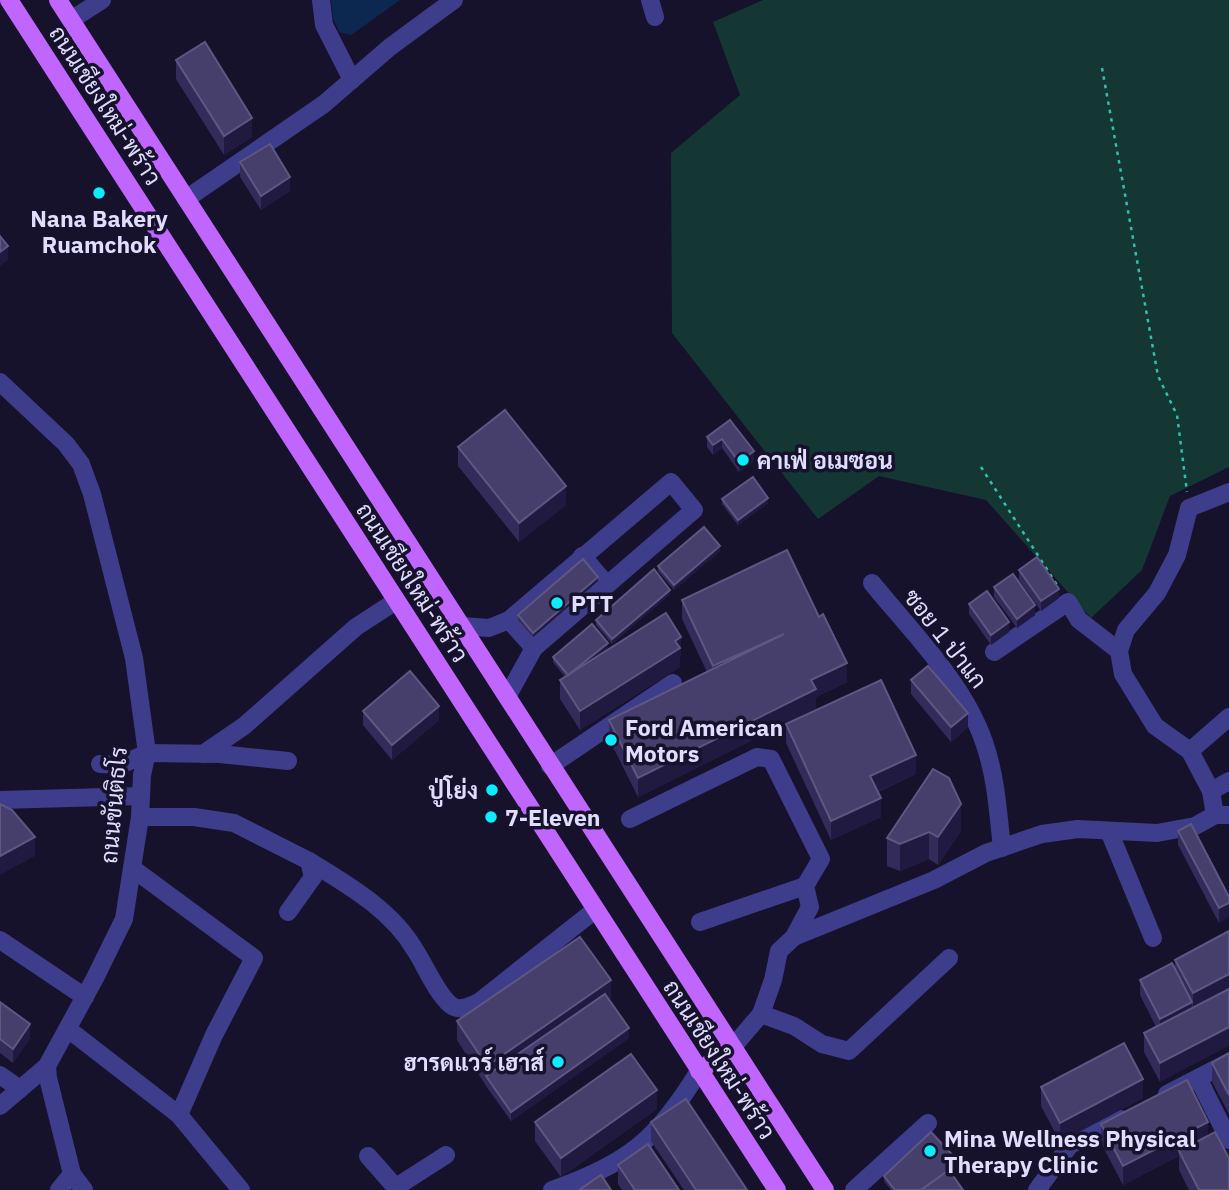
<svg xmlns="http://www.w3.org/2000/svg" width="1229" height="1190" viewBox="0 0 1229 1190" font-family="'IBM Plex Sans',Sarabun,sans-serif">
	<rect width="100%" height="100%" fill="#16122c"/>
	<path fill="#153734" d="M763 0H1229V467L1170 496 1142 570 1091 618 986 500 879 476 818 519 672 333 671 153 740 95 713 22Z"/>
	<path fill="#0d2850" d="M331 0H400L351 35 339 32 333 18Z"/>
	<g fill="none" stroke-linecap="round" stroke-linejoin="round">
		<g stroke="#31bfb2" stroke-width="2.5" stroke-dasharray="3.5 5" stroke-linecap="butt">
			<path d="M1102 68 1158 376 1177 415 1187 492"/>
			<path d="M981 467 1059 588"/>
		</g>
		<g stroke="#3e3d8b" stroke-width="18">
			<path d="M321 0 324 25 352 80"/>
			<path d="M650 0 655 17"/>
			<path d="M71 20 102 0"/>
			<path d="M186 199 324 104 390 47 454 0"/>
			<path d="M0 382 66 444 81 464 92 494 134 658 147 753 142 775 140 817 124 919 95 978 47 1066 0 1106"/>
			<path d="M582 556 607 585"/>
			<path d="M872 583C911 631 964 683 984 742 996 776 998 812 1002 848"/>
			<path d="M509 620 534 648"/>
			<path d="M462 626 489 628 509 620 671 482 694 510 534 648 507 697"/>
			<path d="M994 652 1068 602 1079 620 1119 651"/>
			<path d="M1190 751 1229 717"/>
			<path d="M203 754 244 726 356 627 396 601"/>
			<path d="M100 764 121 765 147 753 220 754 288 761"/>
			<path d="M550 766 673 683"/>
			<path d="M1211 791 1229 781"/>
			<path d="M0 800 141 796"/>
			<path d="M1215 815 1211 791 1190 751 1155 726 1123 674 1119 651 1126 630 1157 593 1177 555 1189 508 1229 492"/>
			<path d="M140 817H194L234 823 309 861 313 877 288 912"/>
			<path d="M630 819 757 757 771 759 821 859 805 886 810 907 794 937"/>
			<path d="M1109 831 1153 938"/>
			<path d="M309 861C348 885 392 910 415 950 424 963 440 1001 454 1007 463 1011 471 1005 479 1002L595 910"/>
			<path d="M132 868 254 958 214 1035 179 1115"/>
			<path d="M700 922 805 886"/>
			<path d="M0 940 85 997"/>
			<path d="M761 1014 794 1026 822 1044 849 1051 949 958"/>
			<path d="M68 1029 179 1115 241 1190"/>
			<path d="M732 1048 761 1014 773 980 779 951 794 937 934 880 986 853 1042 834 1078 829 1157 833 1195 826 1215 815H1229"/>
			<path d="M47 1066 48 1078 72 1174 84 1190"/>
			<path d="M0 1075 20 1089"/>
			<path d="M1198 1078 1229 1140"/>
			<path d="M1167 1094 1229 1062"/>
			<path d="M368 1156 398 1190"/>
			<path d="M396 1187 446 1155"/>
			<path d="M59 1190 72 1174"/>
			<path d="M552 1190C627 1164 657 1140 699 1071"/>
			<path d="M854 1190 928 1123"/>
			<path d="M1037 1190 1070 1145 1121 1119"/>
		</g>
		<g stroke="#c165ff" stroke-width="18">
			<path d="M9 0 777 1190"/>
			<path d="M58 0 825 1190"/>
			<path d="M699 1071 732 1048"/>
		</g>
	</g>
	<g fill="#332b59">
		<path d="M176 60 252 137 224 155 176 79Z"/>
		<path d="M240 162 290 191 261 210 240 177Z"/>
		<path d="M730 420 754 461 739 472 722 448 713 455 707 447V437Z"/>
		<path d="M458 447 566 505 519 542 458 466Z"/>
		<path d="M722 499 768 503 738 525 722 504Z"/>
		<path d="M720 551 674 590 658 571V566Z"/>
		<path d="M1019 570 1059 598 1041 611 1019 580Z"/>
		<path d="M598 581 533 637 518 620V615Z"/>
		<path d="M994 587 1035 615 1017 628 994 597Z"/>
		<path d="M670 594 612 644 596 625V620Z"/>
		<path d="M682 600 847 682 816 697V708L638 797 609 739V720L707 672 682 619Z"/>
		<path d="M969 604 1009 632 991 645 969 614Z"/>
		<path d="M608 648 596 657 681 656 680 657V667L580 730 560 699V680L565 677 553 662V657Z"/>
		<path d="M911 680 968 727 951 742 911 694Z"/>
		<path d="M363 711 439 720 392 760 363 725Z"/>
		<path d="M786 724 916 774 878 792 881 817 831 840 786 743Z"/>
		<path d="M933 769 961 831 938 865 929 859 900 871 887 866V838Z"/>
		<path d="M1178 831 1229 897 1219 923 1178 845Z"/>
		<path d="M1229 931 1160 1082 1144 1052V1033L1156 1027 1140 995V980L1175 970V960Z"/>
		<path d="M611 999 610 1000 629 1038 511 1121 486 1086 457 1040V1021Z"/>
		<path d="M0 1002 30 1038 13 1063 0 1053Z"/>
		<path d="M1229 1053V1114L1212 1082V1063Z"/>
		<path d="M1041 1087 1143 1098 1060 1142 1041 1106Z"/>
		<path d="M657 1109 561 1177 535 1141V1122Z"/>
		<path d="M651 1122 747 1190H684L651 1141Z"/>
		<path d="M1101 1124 1208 1136 1229 1190H1189L1179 1170V1156L1123 1185 1101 1143Z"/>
		<path d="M618 1165 679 1190H622L618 1184Z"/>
		<path d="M958 1166 951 1173 963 1190H891L884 1181V1176Z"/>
	</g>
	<g fill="#201940">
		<path d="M252 118V137L224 155V136Z"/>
		<path d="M290 177V191L261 210V196Z"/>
		<path d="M8 246V260L0 266V252Z"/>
		<path d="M722 439V448L713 455V445Z"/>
		<path d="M754 451V461L739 472V462Z"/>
		<path d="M566 486V505L519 542V523Z"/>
		<path d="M768 498V503L738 525V520Z"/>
		<path d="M720 546V551L674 590V585Z"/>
		<path d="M598 577V581L533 637V633Z"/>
		<path d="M1059 589V598L1041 611V601Z"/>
		<path d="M670 590V594L612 644V639Z"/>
		<path d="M1035 605V615L1017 628V619Z"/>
		<path d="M1009 622V632L991 645V635Z"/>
		<path d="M784 634 713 685V666Z"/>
		<path d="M681 637V656L680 657V667L580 730V711Z"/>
		<path d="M608 643V648L569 681V676Z"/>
		<path d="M847 663V682L816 697V708L638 797V778L811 680Z"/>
		<path d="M439 706V720L392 760V745Z"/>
		<path d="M968 713V727L951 742V727Z"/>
		<path d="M916 755V774L870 795V776Z"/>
		<path d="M881 798V817L831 840V821Z"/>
		<path d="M961 804V831L938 865V837Z"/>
		<path d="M929 832V859L900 871V844Z"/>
		<path d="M35 837V856L0 875V856Z"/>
		<path d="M1229 903V917L1219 923V908Z"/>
		<path d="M1229 974V993L1193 1012V993Z"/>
		<path d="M611 980V999L491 1082 487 1076V1066Z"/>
		<path d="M1192 1002V1017L1160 1033V1019Z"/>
		<path d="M30 1024V1038L13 1063V1049Z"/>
		<path d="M1229 1027V1046L1160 1082V1063Z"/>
		<path d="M629 1028V1038L511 1121V1112Z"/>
		<path d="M1143 1079V1098L1060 1142V1123Z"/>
		<path d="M657 1090V1109L561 1177V1158Z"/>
		<path d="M1208 1122V1141L1179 1151V1156L1123 1185V1166Z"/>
		<path d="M958 1161V1166L931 1190H926Z"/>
	</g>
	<g fill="#463e6b" stroke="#5e5782" stroke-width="2">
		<path d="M205 42 252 118 224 136 176 60Z"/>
		<path d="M270 144 290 177 261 196 240 162Z"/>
		<path d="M0 236 8 246 0 252Z"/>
		<path d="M505 410 566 486 519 523 458 447Z"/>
		<path d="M730 420 754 451 739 462 722 439 713 445 707 437Z"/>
		<path d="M753 477 768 498 738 520 722 499Z"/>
		<path d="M704 527 720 546 674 585 658 566Z"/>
		<path d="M787 550 819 617 823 614 847 663 811 680 816 689 638 778 609 720 784 634 713 666 682 600Z"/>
		<path d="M1037 557 1059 589 1041 601 1019 570Z"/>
		<path d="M583 559 598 577 533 633 518 615Z"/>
		<path d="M654 569 670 590 612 639 596 620Z"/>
		<path d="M1013 574 1035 605 1017 619 994 587Z"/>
		<path d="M987 591 1009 622 991 635 969 604Z"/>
		<path d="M666 613 681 637 675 641 680 648 580 711 560 680Z"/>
		<path d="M592 624 608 643 568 675 553 657Z"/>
		<path d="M928 666 968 713 951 727 911 680Z"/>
		<path d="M410 671 439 706 392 745 363 711Z"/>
		<path d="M881 680 916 755 870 776 881 798 831 821 786 724Z"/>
		<path d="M933 769 949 778 961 804 938 837 929 832 900 844 887 838Z"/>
		<path d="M0 804 12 810 35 837 0 856Z"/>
		<path d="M1191 824 1229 897V903L1219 908 1178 831Z"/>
		<path d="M1229 931V974L1193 993 1175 960Z"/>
		<path d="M580 937 611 980 487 1066 457 1021Z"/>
		<path d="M1172 963 1192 1002 1160 1019 1140 980Z"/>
		<path d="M1229 989V1027L1160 1063 1144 1033Z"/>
		<path d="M605 994 629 1028 511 1112 486 1076Z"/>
		<path d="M0 1002 30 1024 13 1049 0 1039Z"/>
		<path d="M1124 1043 1143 1079 1060 1123 1041 1087Z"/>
		<path d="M1229 1053V1095L1212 1063Z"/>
		<path d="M631 1054 657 1090 561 1158 535 1122Z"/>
		<path d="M1187 1080 1208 1122 1123 1166 1101 1124Z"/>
		<path d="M686 1099 747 1190H696L651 1122Z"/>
		<path d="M931 1132 958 1161 944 1174 921 1190H895L884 1176Z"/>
		<path d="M1215 1132 1229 1158V1190H1199L1179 1151Z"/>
		<path d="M648 1144 679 1190H635L618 1165Z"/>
		<path d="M949 1170 963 1190H921Z"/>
		<path d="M601 1175 611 1190H579Z"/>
	</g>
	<g fill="#0aedfe" stroke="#16122c" stroke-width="2.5">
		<circle cx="99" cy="193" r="7"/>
		<circle cx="743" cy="460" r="7"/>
		<circle cx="557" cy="603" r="7"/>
		<circle cx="611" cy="740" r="7"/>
		<circle cx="492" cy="790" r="7"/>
		<circle cx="491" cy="817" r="7"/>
		<circle cx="558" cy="1062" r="7"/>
		<circle cx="930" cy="1151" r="7"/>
	</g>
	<g text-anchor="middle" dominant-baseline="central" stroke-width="7" stroke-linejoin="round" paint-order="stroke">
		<g font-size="23" fill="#e0ddff" stroke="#16122c">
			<text transform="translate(106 105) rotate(57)">ถนนเชียงใหม่-พร้าว</text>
			<text transform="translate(413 582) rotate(57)">ถนนเชียงใหม่-พร้าว</text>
			<text transform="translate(946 638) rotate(52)">ซอย 1 ป่าแก</text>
			<text transform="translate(113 805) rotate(-85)">ถนนขันติธโร</text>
			<text transform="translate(720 1059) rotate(57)">ถนนเชียงใหม่-พร้าว</text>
		</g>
		<g font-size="23" font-weight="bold" fill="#e0ddff" stroke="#16122c" text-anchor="start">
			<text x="99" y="218" text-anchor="middle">Nana Bakery<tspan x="99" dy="26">Ruamchok</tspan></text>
			<text x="757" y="460">คาเฟ่ อเมซอน</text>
			<text x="571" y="603">PTT</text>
			<text x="625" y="727">Ford American<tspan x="625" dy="26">Motors</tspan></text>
			<text x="478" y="790" text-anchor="end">ปู่โย่ง</text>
			<text x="505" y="817">7-Eleven</text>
			<text x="544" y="1062" text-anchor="end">ฮารดแวร์ เฮาส์</text>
			<text x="944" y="1138">Mina Wellness Physical<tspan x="944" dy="26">Therapy Clinic</tspan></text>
		</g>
	</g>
</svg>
